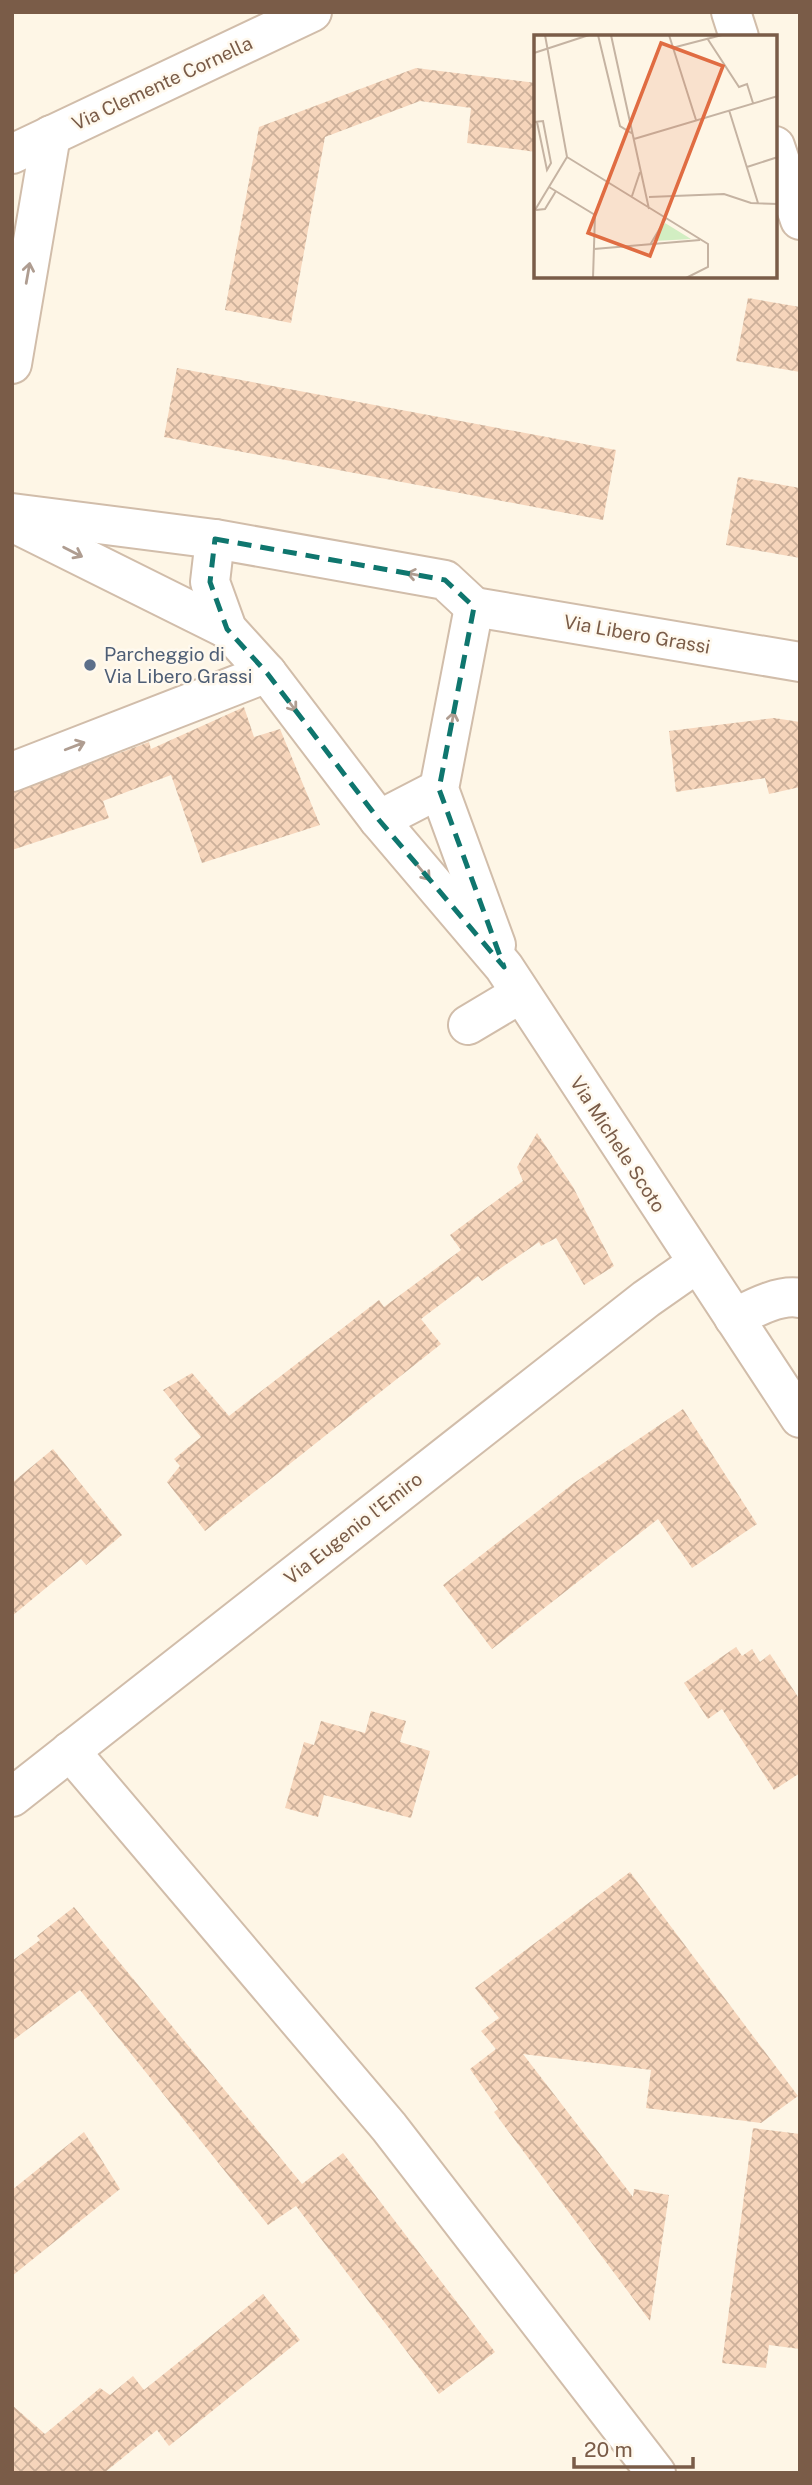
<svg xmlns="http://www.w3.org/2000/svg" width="812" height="2485" viewBox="0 0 812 2485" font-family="'Public Sans',sans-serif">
	<defs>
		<pattern id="building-cross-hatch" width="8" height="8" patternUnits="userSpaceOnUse" patternTransform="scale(1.75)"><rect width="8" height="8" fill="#f6d5bb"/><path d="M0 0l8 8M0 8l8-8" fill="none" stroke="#ccb09a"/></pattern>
	</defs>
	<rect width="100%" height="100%" fill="#fef6e6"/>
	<g fill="url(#building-cross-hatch)">
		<path d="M416 68 536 83V152L467 143 471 108 420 101 325 137 291 323 225 310 259 127Z"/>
		<path d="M748 298 800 307V372L736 361Z"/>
		<path d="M177 368 616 450 603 520 164 437Z"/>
		<path d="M738 477 800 488V558L726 545Z"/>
		<path d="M244 707 254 737 280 729 320 825 202 863 171 775 103 801 109 818 12 850V793L149 742 151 749Z"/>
		<path d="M774 718 800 722V787L769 794 765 778 676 792 669 731Z"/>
		<path d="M537 1133 573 1187 614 1266 584 1285 556 1238 541 1246 539 1242 482 1281 478 1276 421 1319 441 1344 205 1531 167 1482 180 1466 174 1459 201 1437 163 1390 192 1373 229 1416 379 1300 384 1307 461 1250 450 1235 523 1181 517 1167Z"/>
		<path d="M683 1409 757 1524 692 1568 658 1519 492 1649 443 1585 574 1483Z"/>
		<path d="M53 1449 122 1535 86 1565 81 1559 12 1616V1483Z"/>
		<path d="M736 1647 742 1656 752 1649 760 1662 770 1654 800 1700V1773L774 1790 722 1709 708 1719 684 1683Z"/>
		<path d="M371 1711 406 1721 400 1742 430 1751 411 1818 324 1795 318 1817 285 1808 304 1742 314 1745 321 1721 365 1733Z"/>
		<path d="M630 1872 798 2096 761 2123 646 2108 651 2070 523 2054 633 2197 634 2189 669 2195 650 2321 494 2112 498 2109 470 2069 496 2049 481 2031 499 2018 475 1988Z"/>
		<path d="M74 1907 302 2184 343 2153 495 2352 439 2394 296 2206 268 2225 80 1990 12 2041V1961L40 1940 37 1936Z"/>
		<path d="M753 2128 800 2134V2349L769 2345 766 2368 722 2363Z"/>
		<path d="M84 2132 120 2189 12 2276V2190Z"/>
		<path d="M263 2294 300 2340 169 2446 157 2430 104 2473H12V2405L45 2434 100 2388 110 2395 133 2376 144 2390Z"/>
	</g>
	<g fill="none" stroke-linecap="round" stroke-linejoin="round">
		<g stroke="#d1bdaa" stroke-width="42">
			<g id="minor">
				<path d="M731 12 739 37"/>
				<path d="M775 146 800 220"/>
				<path d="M12 154 312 12"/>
				<path d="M12 364 51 135"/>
				<path d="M12 513 215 539 445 580 474 607"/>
				<path d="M14 523 227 629"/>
				<path d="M215 539 210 582 227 629 267 673 379 820 504 967 800 1418"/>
				<path d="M474 607 439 789 496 945"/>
				<path d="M474 607 800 662"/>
				<path d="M12 772 267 673"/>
				<path d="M379 820 439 789"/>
				<path d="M468 1025 520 994"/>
				<path d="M734 1318C752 1309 779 1294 800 1298"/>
				<path d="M70 1751 389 2127 656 2473"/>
				<path d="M12 1797 646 1299 696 1264"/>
			</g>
		</g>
		<use href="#minor" stroke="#fff" stroke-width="38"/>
	</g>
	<defs><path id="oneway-shaft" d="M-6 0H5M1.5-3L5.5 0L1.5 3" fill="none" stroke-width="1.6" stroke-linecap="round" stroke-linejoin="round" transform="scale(1.75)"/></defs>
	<g stroke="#af9d91">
		<use href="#oneway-shaft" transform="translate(28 273) rotate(-80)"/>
		<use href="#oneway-shaft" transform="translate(73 552) rotate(27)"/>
		<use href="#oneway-shaft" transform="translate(417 575) rotate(-170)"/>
		<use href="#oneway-shaft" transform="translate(290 703) rotate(53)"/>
		<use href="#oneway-shaft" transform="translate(452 722) rotate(-79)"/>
		<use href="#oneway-shaft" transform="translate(75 746) rotate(-21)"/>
		<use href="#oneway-shaft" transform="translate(423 872) rotate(50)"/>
	</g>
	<path fill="none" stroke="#0f766e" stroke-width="5" stroke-dasharray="14 9" stroke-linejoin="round" d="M215 539 445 580 474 607 439 789 504 967 379 820 267 673 227 629 210 582Z"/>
	<circle fill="#5c6f8a" stroke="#fff9ee" stroke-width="2.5" cx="90" cy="665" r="7"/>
	<g text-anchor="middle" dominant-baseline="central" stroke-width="5" stroke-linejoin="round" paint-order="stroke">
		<g font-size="19" fill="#7a5c48" stroke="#fff9ee">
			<text transform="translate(162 83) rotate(-25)">Via Clemente Cornella</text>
			<text transform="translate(637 634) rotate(10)">Via Libero Grassi</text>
			<text transform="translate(618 1144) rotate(57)">Via Michele Scoto</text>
			<text transform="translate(353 1528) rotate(-38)">Via Eugenio l'Emiro</text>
		</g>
		<g font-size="19" fill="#4e5e75" stroke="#fff9ee" text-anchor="start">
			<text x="104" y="654">Parcheggio di<tspan x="104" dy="22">Via Libero Grassi</tspan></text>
		</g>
	</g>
	<g transform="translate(534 35)">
		<rect width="243" height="243" fill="#fef6e6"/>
		<path d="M131 188 157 204 120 206Z" fill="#d2eec2"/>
		<path fill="none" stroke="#c5b3a2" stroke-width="2" d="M11 0 33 122 174 209V232L152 243M64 0 86 91 99 99M77 0 115 174M135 0 162 85M173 3 205 52 213 49 219 68M138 13 188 0M0 18 55 0M195 75 224 168M0 87 9 86 17 128 13 135 3 87M100 104 244 61M213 132 244 122M15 152 61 180 59 243M98 161 106 137M115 162 190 159 217 168 244 169M1 175 33 122M2 175 11 174 22 156M116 210 132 183M60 214 166 205"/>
		<path fill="#e06c42" fill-opacity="0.15" stroke="#e06c42" stroke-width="3.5" d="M127 8 189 31 116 221 54 198Z"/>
		<rect width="243" height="243" fill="none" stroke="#7a5c48" stroke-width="3.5"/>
	</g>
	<rect width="812" height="2485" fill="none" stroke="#7a5c48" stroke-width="28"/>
	<path d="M574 2457v10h119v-10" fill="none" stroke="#7a5c48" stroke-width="3.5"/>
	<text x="584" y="2457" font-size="21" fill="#7a5c48" stroke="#fff9ee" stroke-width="5" paint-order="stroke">20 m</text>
</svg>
